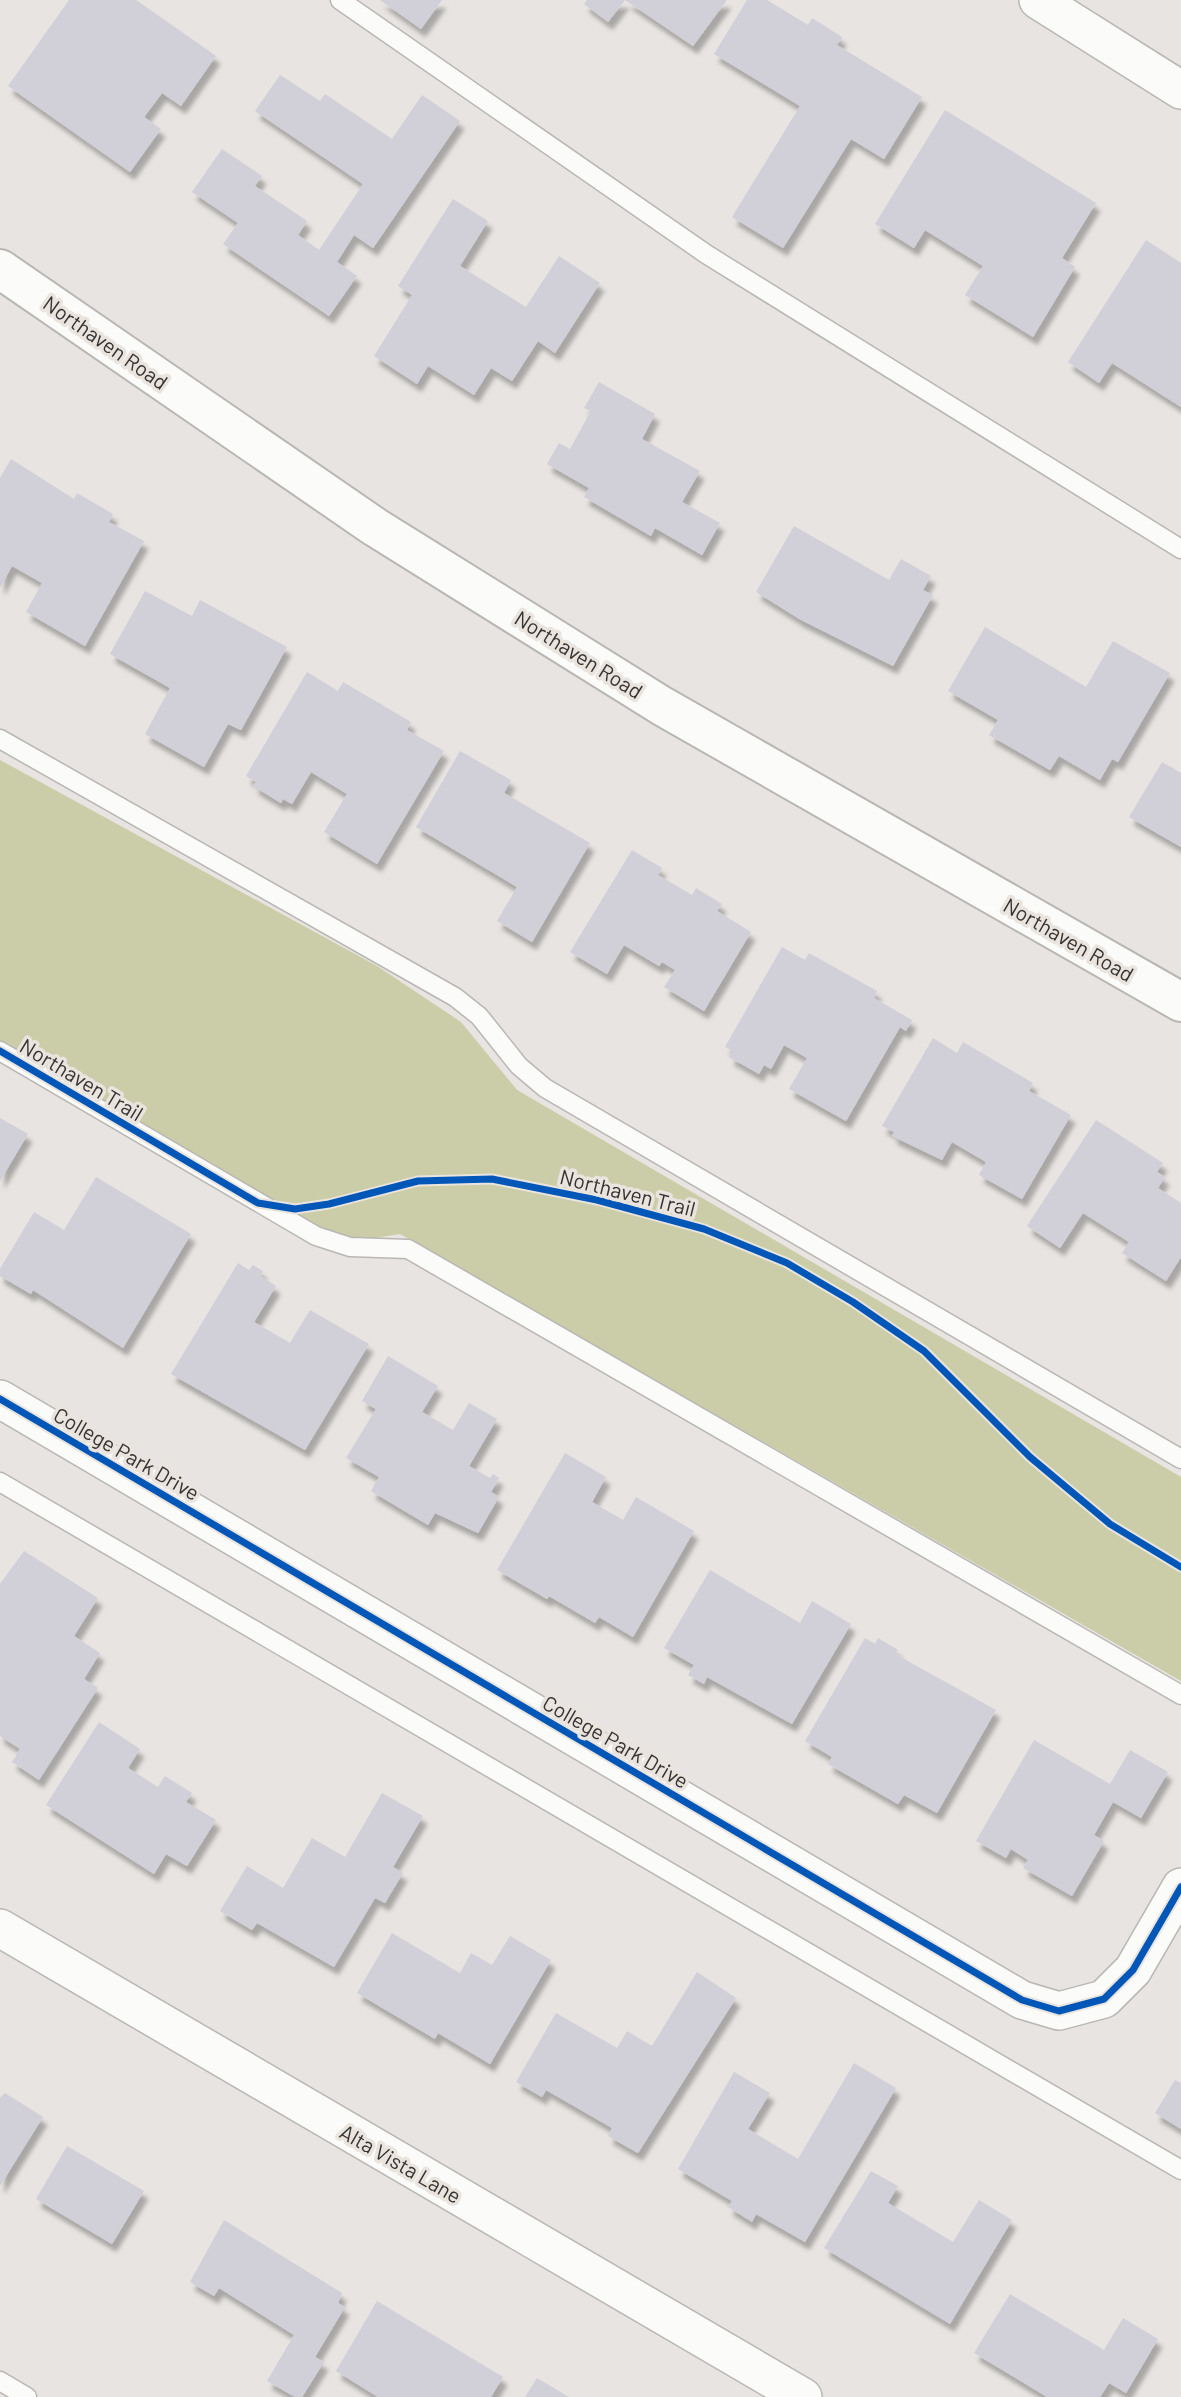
<svg xmlns="http://www.w3.org/2000/svg" width="1181" height="2397" viewBox="0 0 1181 2397" font-family="Barlow,sans-serif">
	<defs>
		<filter id="shadow"><feDropShadow dx="4.5" dy="8" stdDeviation="2" flood-color="#0004"/></filter>
	</defs>
	<rect width="100%" height="100%" fill="#e7e4e1"/>
	<path fill="#cacda7" d="M0 760 377 966 461 1022 517 1090 1181 1477V1681L400 1234 318 1247 0 1060Z"/>
	<g fill="#d1cfd7" filter="url(#shadow)">
		<path d="M69 0H136L216 56 181 106 162 93 144 117 161 129 130 172 8 86Z"/>
		<path d="M380 0H442L421 29Z"/>
		<path d="M587 0H625L608 22 584 4Z"/>
		<path d="M625 0H727L693 46Z"/>
		<path d="M747 0H767L808 25 812 18 842 37 837 45 922 97 884 159 851 139 783 248 732 217 800 106 714 54Z"/>
		<path d="M280 75 320 101 325 94 392 139 422 95 460 121 373 248 354 235 337 262 357 276 329 316 223 244 238 223 192 192 222 149 262 176 255 186 307 221 298 235 319 250 363 184 255 111Z"/>
		<path d="M945 110 1096 203 1062 258 1075 267 1033 337 965 295 983 266 925 230 914 248 875 224Z"/>
		<path d="M453 199 488 221 460 266 526 307 559 256 600 283 555 353 538 341 512 381 491 368 474 395 428 366 417 384 374 356 412 295 398 286Z"/>
		<path d="M1146 240 1181 263V407L1112 363 1099 383 1068 362Z"/>
		<path d="M599 382 655 414 642 439 700 471 682 502 720 523 702 555 655 528 651 536 584 497 589 488 547 464 559 443 570 449 591 411 584 408Z"/>
		<path d="M11 459 74 499 77 493 113 514 109 522 144 541 85 646 26 612 42 583 12 566 0 588V478Z"/>
		<path d="M794 526 889 580 901 559 931 576 923 590 933 595 893 666 801 620 756 592Z"/>
		<path d="M145 591 192 616 200 600 287 647 241 730 228 724 204 767 145 734 170 688 110 654Z"/>
		<path d="M985 627 1086 687 1113 641 1170 673 1118 762 1112 759 1100 780 1059 756 1050 770 989 735 998 720 948 691Z"/>
		<path d="M307 672 338 691 343 682 411 722 407 730 444 751 377 864 324 832 347 794 311 772 292 804 283 799 281 803 253 786 256 782 246 776Z"/>
		<path d="M460 751 511 780 504 793 590 843 532 942 497 921 517 887 416 827Z"/>
		<path d="M1162 762 1181 773V847L1129 817Z"/>
		<path d="M632 850 662 868 658 875 692 895 696 888 722 904 717 911 751 932 704 1011 664 987 675 970 662 962 659 966 624 945 607 974 570 952Z"/>
		<path d="M782 947 805 960 809 953 877 991 874 998 912 1020 906 1031 900 1027 846 1121 789 1089 807 1058 784 1045 771 1069 764 1065 759 1074 729 1057 733 1051 725 1047Z"/>
		<path d="M933 1038 957 1053 963 1042 1033 1083 1029 1091 1071 1115 1022 1199 979 1175 986 1162 952 1142 942 1160 892 1136 894 1132 882 1126Z"/>
		<path d="M0 1118 28 1134 0 1181Z"/>
		<path d="M1096 1120 1163 1163 1157 1172 1165 1177 1158 1188 1181 1203V1257L1166 1281 1122 1253 1129 1242 1083 1213 1060 1248 1027 1226Z"/>
		<path d="M96 1177 191 1234 123 1348 33 1290 31 1294 0 1276V1269L34 1212 64 1230Z"/>
		<path d="M238 1263 249 1270 253 1265 263 1271 260 1276 276 1286 254 1322 290 1343 310 1310 369 1344 305 1450 171 1374Z"/>
		<path d="M388 1356 438 1386 422 1412 453 1430 469 1403 497 1419 469 1466 490 1478 493 1474 499 1478 491 1492 499 1497 478 1533 435 1513 428 1525 371 1491 379 1477 346 1458 376 1409 362 1401Z"/>
		<path d="M565 1453 606 1477 592 1502 623 1520 636 1497 694 1531 633 1637 599 1617 595 1623 549 1596 547 1599 497 1570Z"/>
		<path d="M24 1551 98 1598 74 1636 100 1653 84 1679 98 1688 39 1780 12 1762 20 1749 0 1736V1584Z"/>
		<path d="M710 1570 800 1623 812 1601 851 1624 792 1724 707 1677 704 1684 688 1675 694 1665 664 1648Z"/>
		<path d="M865 1638 875 1644 878 1638 898 1650 895 1654 996 1710 937 1813 904 1795 898 1804 828 1764 832 1757 805 1741Z"/>
		<path d="M99 1722 140 1749 128 1768 158 1787 165 1776 192 1793 186 1802 216 1820 187 1866 166 1854 154 1874 46 1805Z"/>
		<path d="M1034 1740 1110 1784 1130 1750 1168 1772 1141 1818 1113 1802 1094 1835 1104 1841 1072 1896 1023 1868 1028 1860 1011 1849 1006 1858 976 1841Z"/>
		<path d="M382 1793 423 1816 393 1867 403 1873 385 1903 375 1898 334 1967 257 1923 252 1930 220 1911 247 1866 283 1888 312 1838 345 1857Z"/>
		<path d="M392 1933 460 1973 471 1953 492 1965 510 1936 551 1960 490 2064 438 2033 435 2039 357 1993Z"/>
		<path d="M697 1972 736 1998 638 2153 608 2136 612 2128 546 2090 542 2097 516 2082 556 2013 617 2048 627 2031 652 2046Z"/>
		<path d="M854 2063 896 2088 805 2242 756 2214 752 2222 728 2207 732 2201 678 2169 734 2072 770 2093 748 2129 798 2159Z"/>
		<path d="M1175 2080 1181 2083V2129L1155 2113Z"/>
		<path d="M5 2093 43 2117 0 2186V2098Z"/>
		<path d="M67 2146 144 2191 112 2244 36 2199Z"/>
		<path d="M871 2171 898 2186 888 2203 953 2242 979 2200 1012 2220 950 2324 824 2248Z"/>
		<path d="M224 2220 342 2293 338 2303 345 2307 315 2357 324 2362 302 2397H295L267 2381 294 2335 219 2288 214 2296 190 2282Z"/>
		<path d="M1010 2294 1104 2350 1123 2318 1158 2339 1126 2393 1109 2383 1100 2397H1047L974 2353Z"/>
		<path d="M377 2301 503 2377 491 2397H378L336 2371Z"/>
		<path d="M537 2378 569 2397H525Z"/>
	</g>
	<g fill="none" stroke-linecap="round" stroke-linejoin="round">
		<g stroke="#b9b7b4" stroke-width="21">
			<g id="service">
				<path d="M340 0 706 254 1181 549"/>
				<path d="M0 739 455 997 479 1016 519 1066 545 1088 1181 1459"/>
				<path d="M0 1051 316 1236 350 1247 408 1249 1181 1695"/>
				<path d="M0 1482 1181 2170"/>
				<path d="M0 2381 27 2397"/>
			</g>
		</g>
		<g stroke="#b9b7b4" stroke-width="40">
			<g id="minor">
				<path d="M1038 0 1181 90"/>
				<path d="M0 1399 1022 2000 1059 2011 1104 1999 1133 1970 1181 1887"/>
				<path d="M0 1928 803 2397"/>
			</g>
		</g>
		<g stroke="#b9b7b4" stroke-width="42">
			<path id="tertiary" d="M0 269 375 527 662 706 1181 1002"/>
		</g>
		<use href="#service" stroke="#fbfbfa" stroke-width="18"/>
		<use href="#minor" stroke="#fbfbfa" stroke-width="37"/>
		<use href="#tertiary" stroke="#fbfbfa" stroke-width="38"/>
		<g stroke="#eae4de" stroke-width="11">
			<g id="cycleway">
				<path d="M0 1051 258 1203 295 1209 329 1204 418 1181 492 1179 597 1200 704 1229 787 1263 853 1302 924 1351 1030 1457 1110 1524 1181 1567"/>
				<path d="M0 1399 1022 2000 1059 2011 1104 1999 1133 1970 1181 1887"/>
			</g>
		</g>
		<use href="#cycleway" stroke="#0057b8" stroke-width="7"/>
	</g>
	<g text-anchor="middle" dominant-baseline="central" stroke-width="7" stroke-linejoin="round" paint-order="stroke">
		<g font-size="21" fill="#353331" stroke="#eae4de">
			<text transform="translate(106 342) rotate(35)">Northaven Road</text>
			<text transform="translate(579 654) rotate(32)">Northaven Road</text>
			<text transform="translate(1069 939) rotate(30)">Northaven Road</text>
			<text transform="translate(82 1079) rotate(31)">Northaven Trail</text>
			<text transform="translate(628 1192) rotate(14)">Northaven Trail</text>
			<text transform="translate(127 1453) rotate(30)">College Park Drive</text>
			<text transform="translate(616 1741) rotate(30)">College Park Drive</text>
			<text transform="translate(401 2163) rotate(30)">Alta Vista Lane</text>
		</g>
	</g>
</svg>
